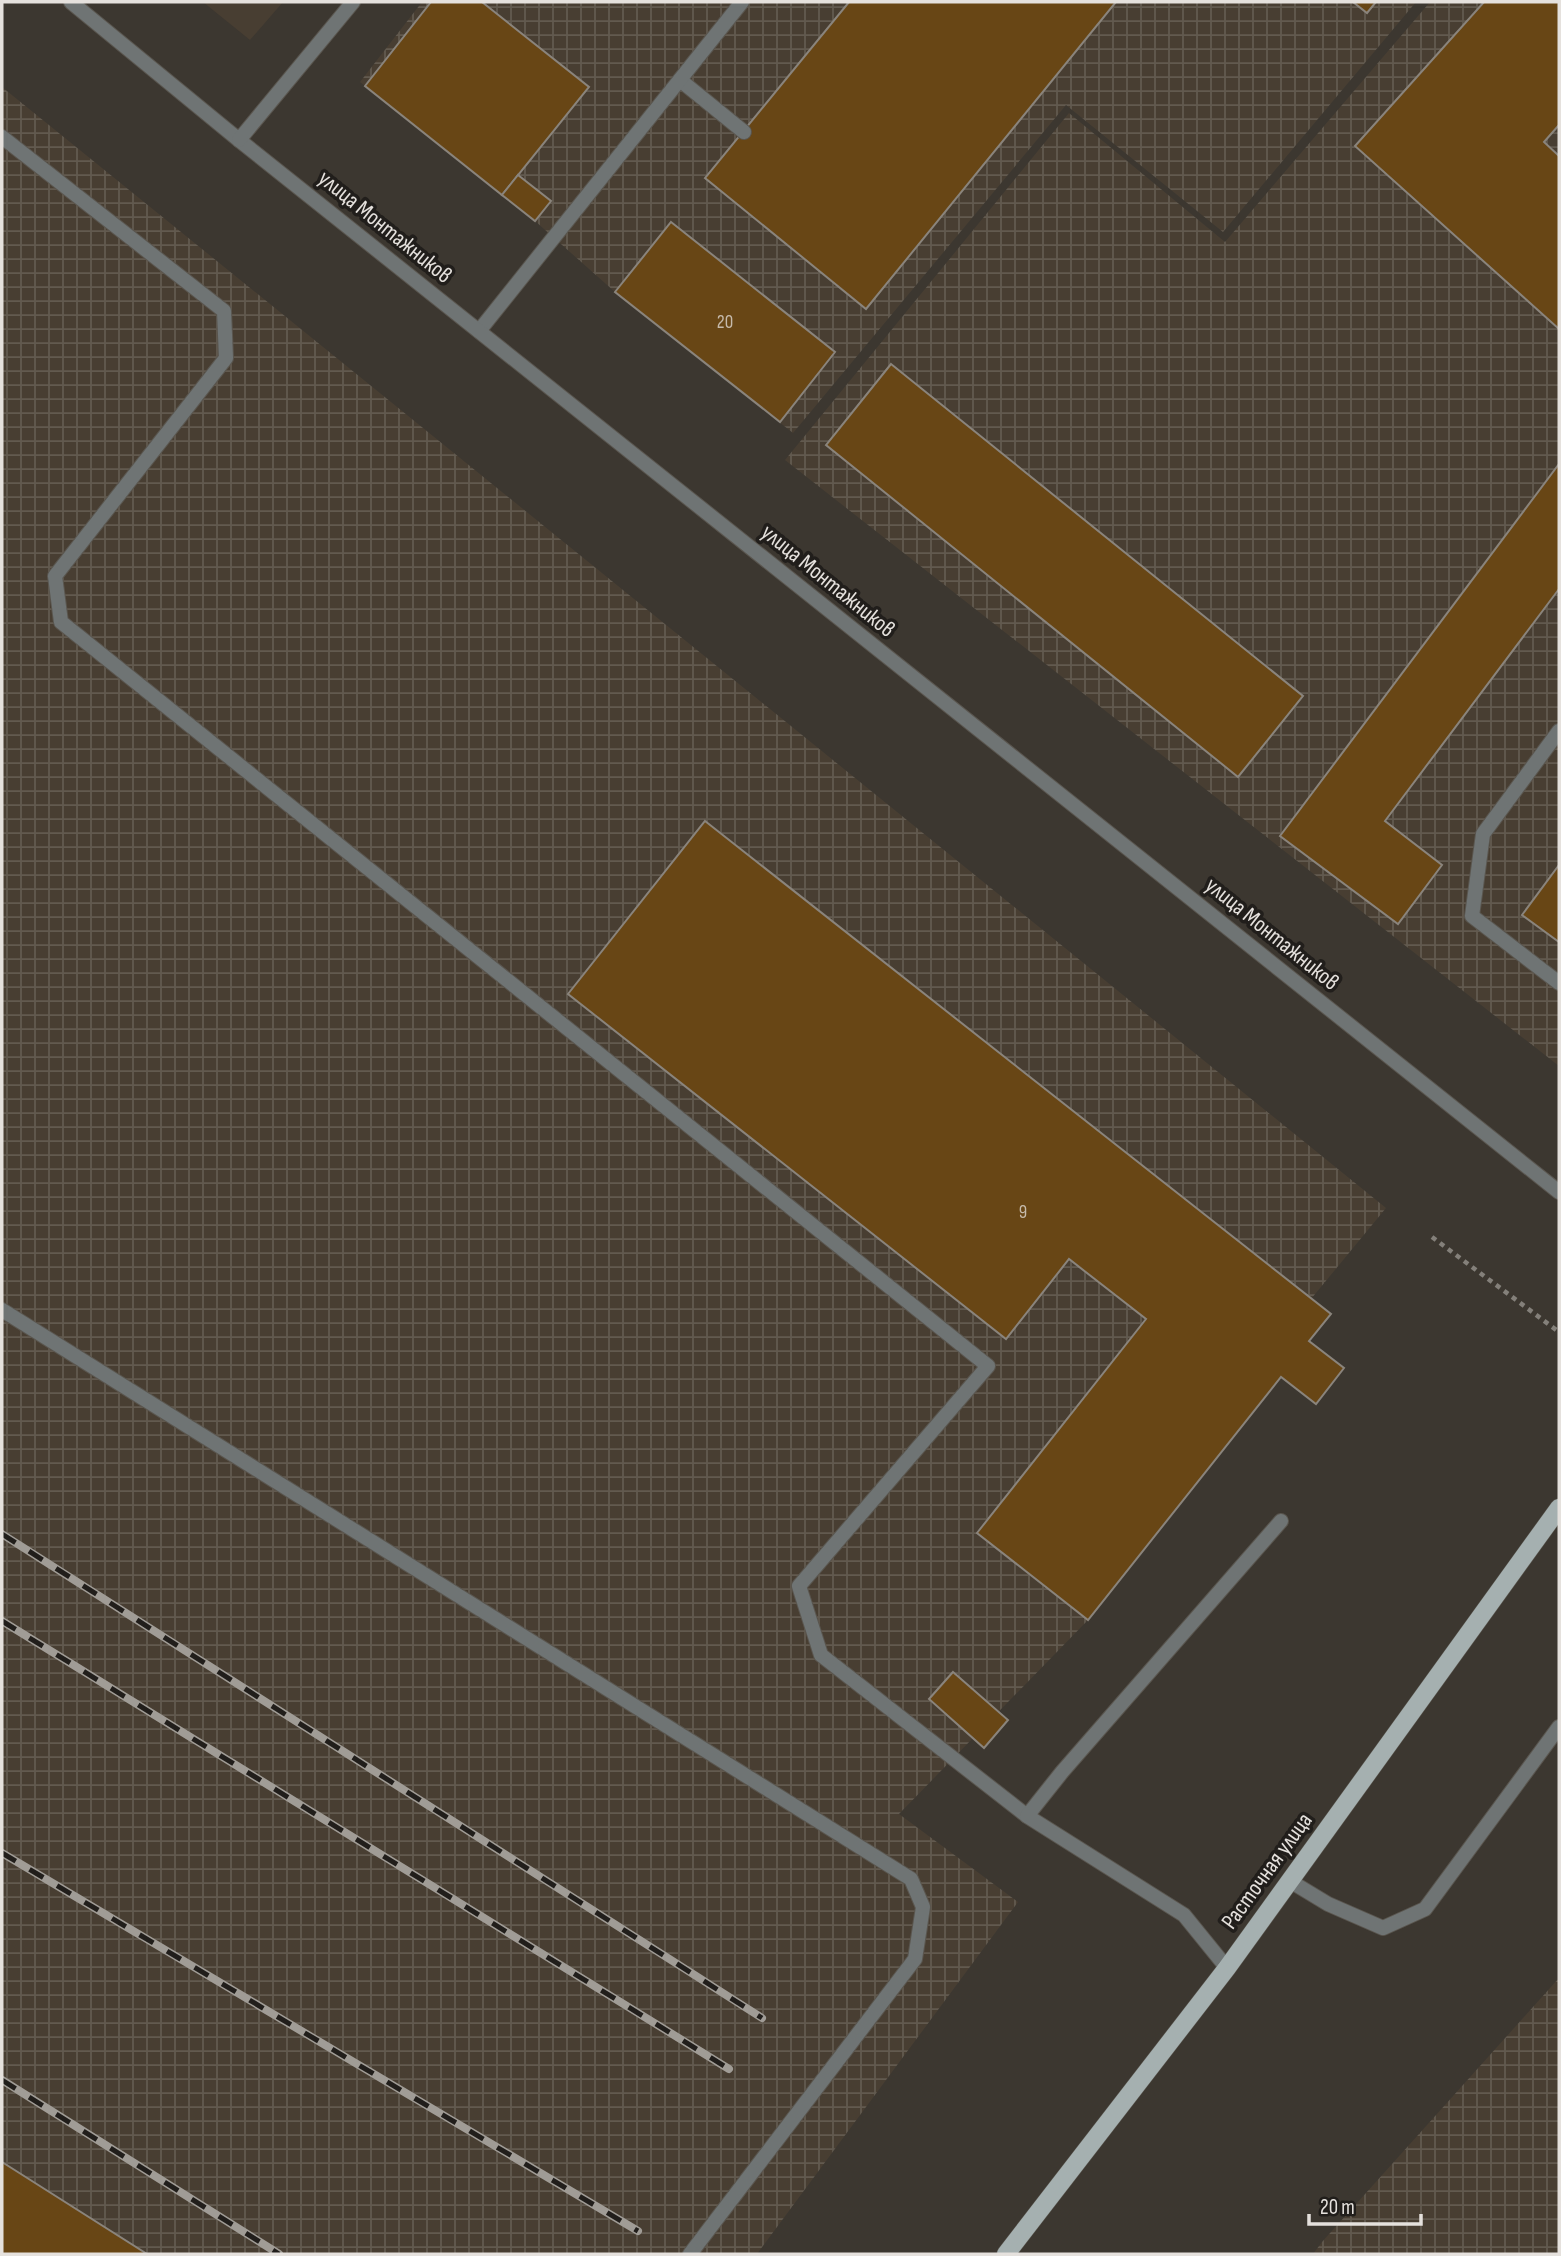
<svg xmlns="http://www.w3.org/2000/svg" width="1561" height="2256" viewBox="0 0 1561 2256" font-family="'Sofia Sans Condensed',sans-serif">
	<defs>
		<pattern id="industrial-grid" width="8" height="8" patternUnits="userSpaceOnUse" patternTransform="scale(1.75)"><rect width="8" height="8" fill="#483e32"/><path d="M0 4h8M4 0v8" fill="none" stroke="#625a4f"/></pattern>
	</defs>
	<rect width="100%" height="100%" fill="#3c3730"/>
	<path fill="#483e32" d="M203 2H283L250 40Z"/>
	<g fill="url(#industrial-grid)">
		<path d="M422 2H1416L1223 232 1066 105 793 433 615 292 535 221 360 82Z"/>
		<path d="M1430 2H1559V1066L785 460 1069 113 1225 242Z"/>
		<path d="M2 87 1386 1208 1311 1299 1331 1314 1309 1341 1344 1368 1316 1404 1281 1377 1088 1620 899 1814 1018 1902 757 2254H2Z"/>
		<path d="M1559 1978V2254H1313L1322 2242Z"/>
	</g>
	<g fill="#684615" stroke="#8a847c" stroke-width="2">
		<path d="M431 2H482L589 87 502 195 365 86Z"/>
		<path d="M849 2H1116L866 309 705 178Z"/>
		<path d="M1353 2H1376L1367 13Z"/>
		<path d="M1484 2H1559V125L1544 142 1559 156V329L1355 146Z"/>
		<path d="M518 175 551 201 535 221 502 195Z"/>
		<path d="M671 222 835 352 780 422 615 292Z"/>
		<path d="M891 364 1303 696 1238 777 826 445Z"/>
		<path d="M1559 464V589L1385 821 1442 865 1398 924 1280 836Z"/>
		<path d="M705 821 1331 1314 1309 1341 1344 1368 1316 1404 1281 1377 1088 1620 977 1533 1146 1319 1069 1259 1006 1339 568 994Z"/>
		<path d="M1559 865V942L1522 915Z"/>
		<path d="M953 1672 1008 1720 984 1748 929 1699Z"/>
		<path d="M2 2162 147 2254H2Z"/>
	</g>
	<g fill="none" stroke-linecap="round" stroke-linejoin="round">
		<g stroke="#5a564f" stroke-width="16">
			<g id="service">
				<path d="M680 80 744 132"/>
				<path d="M2 137 224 311 226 358 55 576 61 622 988 1366 799 1586 821 1655 1027 1816"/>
				<path d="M479 331 742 2"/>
				<path d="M1559 731 1483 834 1472 916 1559 983"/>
				<path d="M2 1310 911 1879 923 1907 915 1959 690 2254"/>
				<path d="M1290 1881 1328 1904 1383 1928 1425 1909 1559 1727"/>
				<path d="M1227 1968 1184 1915 1027 1816 1062 1772 1281 1521"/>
			</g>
		</g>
		<g stroke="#5a564f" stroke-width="16">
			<g id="minor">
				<path d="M71 2 239 140 1559 1192"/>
				<path d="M239 140 353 2"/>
			</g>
		</g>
		<g stroke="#5a564f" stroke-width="19">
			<path id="primary" d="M1006 2254 1227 1968 1559 1508"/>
		</g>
		<path stroke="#84807a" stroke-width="4.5" stroke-dasharray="5 5" stroke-linecap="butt" d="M1432 1237 1559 1332"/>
		<use href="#service" stroke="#6f7474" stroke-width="14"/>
		<use href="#minor" stroke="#6f7474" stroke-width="14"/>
		<use href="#primary" stroke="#a5b0b0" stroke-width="18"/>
		<g stroke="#a09c96" stroke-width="8">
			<g id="rail">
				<path d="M2 1534 762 2018"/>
				<path d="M2 1621 729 2069"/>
				<path d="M2 1853 638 2231"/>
				<path d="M2 2080 279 2254"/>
			</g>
		</g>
		<use href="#rail" stroke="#211e1b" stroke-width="5" stroke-dasharray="16" stroke-linecap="butt"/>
	</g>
	<g text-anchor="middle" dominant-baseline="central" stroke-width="7" stroke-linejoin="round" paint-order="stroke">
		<g font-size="19" fill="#c6baab">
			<text x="725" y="322">20</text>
			<text x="1023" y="1212">9</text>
		</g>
		<g font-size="23" fill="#e5e1dd" stroke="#211e1b">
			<text transform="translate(385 227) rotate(39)">улица Монтажников</text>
			<text transform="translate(828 581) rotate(39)">улица Монтажников</text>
			<text transform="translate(1272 934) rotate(39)">улица Монтажников</text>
			<text transform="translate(1267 1871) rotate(-54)">Расточная улица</text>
		</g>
	</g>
	<rect width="1561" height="2256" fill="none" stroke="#e5e1dd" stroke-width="7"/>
	<path d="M1309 2214v10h112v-10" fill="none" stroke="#e5e1dd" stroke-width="3.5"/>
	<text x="1320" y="2214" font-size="21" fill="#e5e1dd" stroke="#211e1b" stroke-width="5" paint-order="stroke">20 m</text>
</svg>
